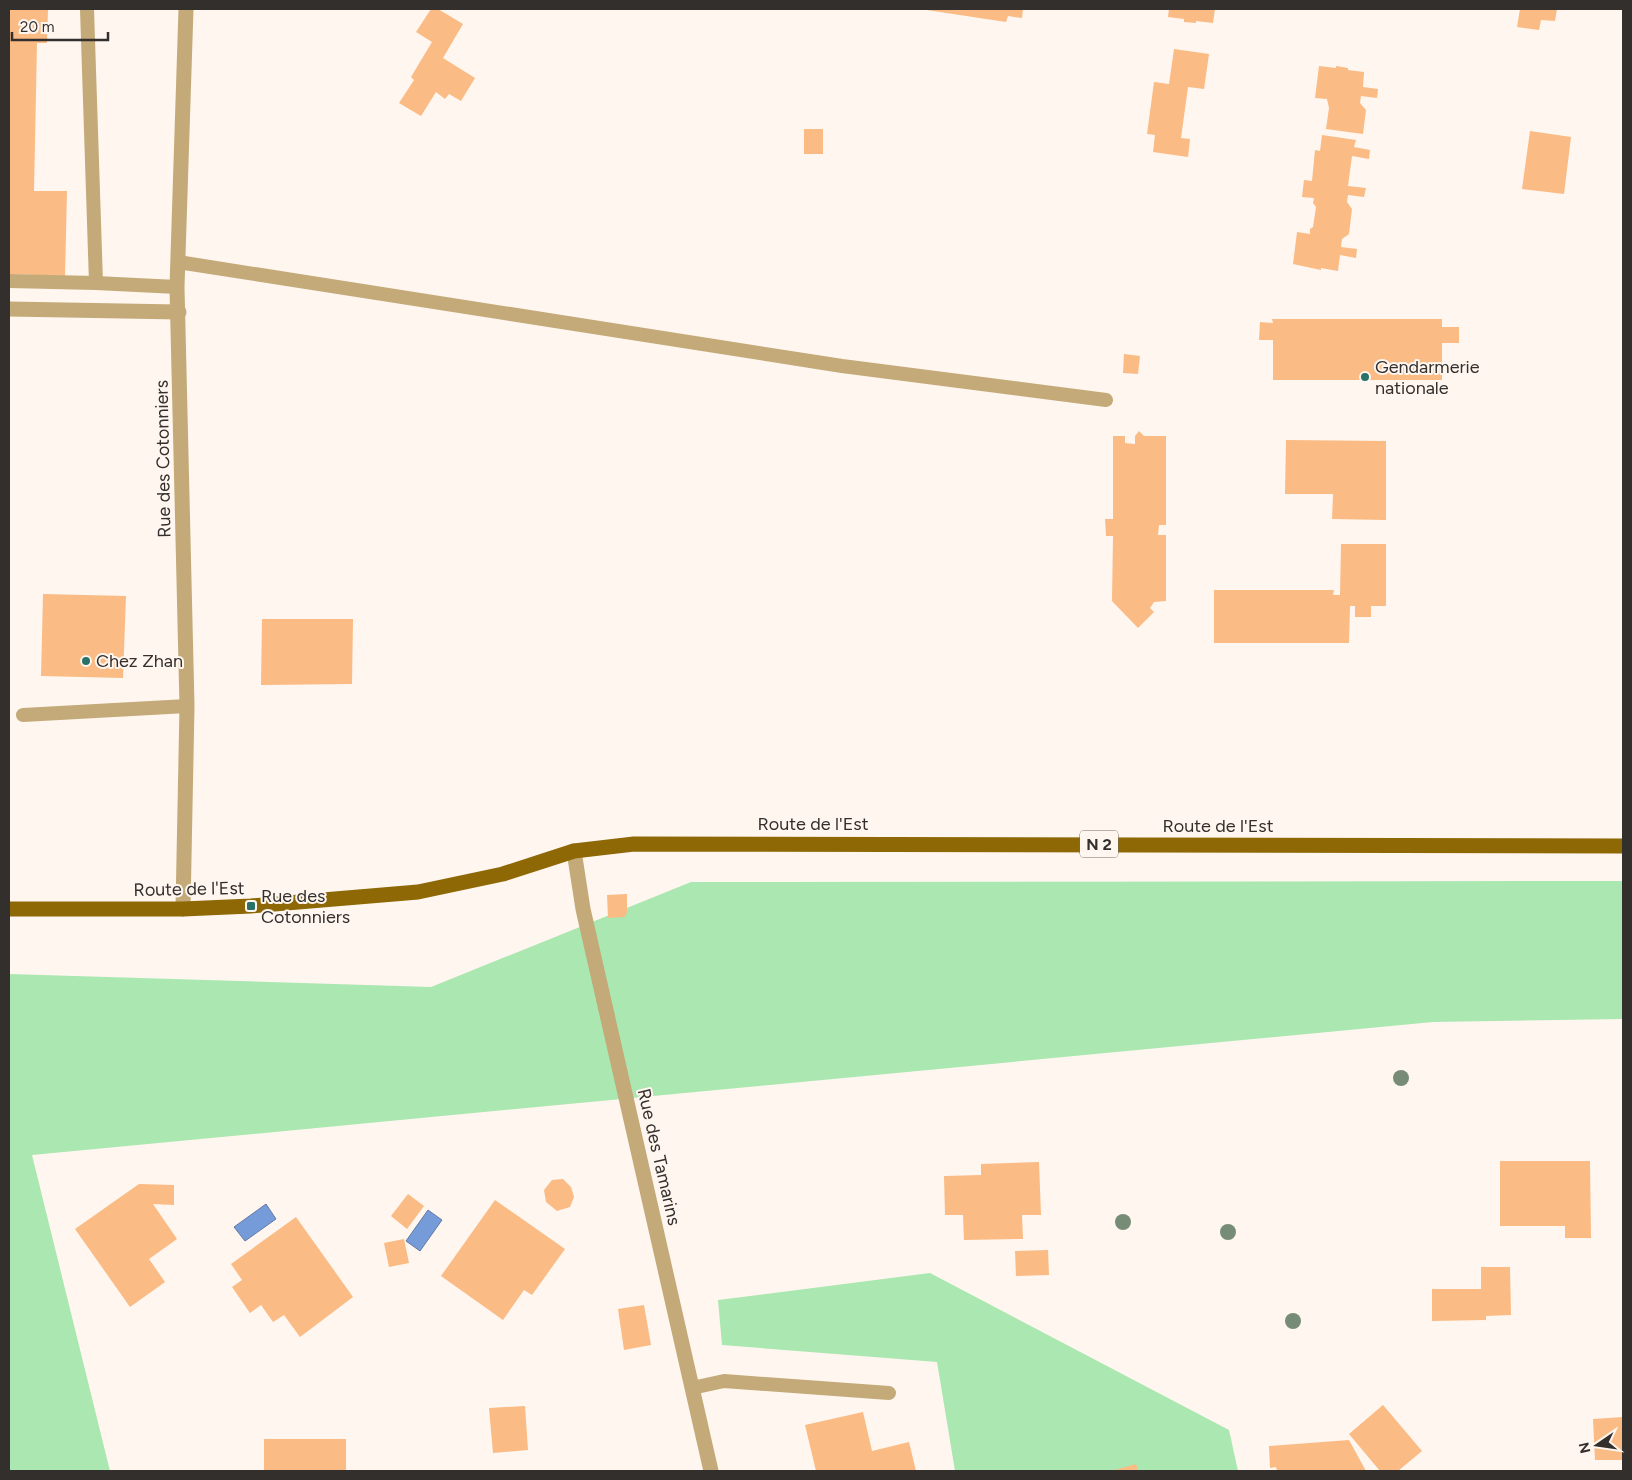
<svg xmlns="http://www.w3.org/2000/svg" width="1632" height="1480" viewBox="0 0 1632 1480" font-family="Figtree,sans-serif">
	<rect width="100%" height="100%" fill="#fff6f0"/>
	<g fill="#abe7b0">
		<path d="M1623 881V1019L1433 1022 32 1155 110 1471H9V974L431 987 691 882Z"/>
		<path d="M930 1273 1229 1430 1238 1471H955L937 1362 722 1345 718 1300Z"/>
	</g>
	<g fill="#769bd9" stroke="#627ba5">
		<path d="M266 1204 276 1219 245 1241 234 1227Z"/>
		<path d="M428 1210 442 1220 420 1251 406 1241Z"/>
	</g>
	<g fill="#fabb84">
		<path d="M9 9H48L47 43H37L34 191H67L65 276 9 274Z"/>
		<path d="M431 9H438L463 24 443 58 475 78 461 101 449 94 445 99 436 92 421 116 399 103 414 80 411 77 432 42 416 32Z"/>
		<path d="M920 9H1023L1022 18 1008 16 1006 22Z"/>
		<path d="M1169 9H1215L1213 23 1196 21V23L1184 22V19L1168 17Z"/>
		<path d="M1520 9H1557L1555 21 1541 20 1539 30 1517 27Z"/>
		<path d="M1174 49 1209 54 1204 89 1188 87 1181 138 1190 139 1188 157 1153 152 1155 135 1147 134 1154 82 1169 84Z"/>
		<path d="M1319 66 1336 68V66L1348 68V70L1364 72 1363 87 1378 89 1377 98 1361 96 1360 103 1366 110 1363 134 1326 129 1329 108 1327 99 1315 98Z"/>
		<rect x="804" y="129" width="19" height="25"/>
		<path d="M1530 131 1571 137 1564 194 1522 189Z"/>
		<path d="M1322 135 1356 140 1354 147 1370 150 1369 159 1352 156 1348 186 1366 188 1364 197 1348 195 1347 202 1352 209 1349 234 1342 239 1341 247 1357 249 1356 258 1340 255 1338 271 1321 268V270L1293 264 1297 232 1310 234V229L1313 227 1316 207 1313 203 1314 198 1302 197 1304 180 1312 181 1315 150 1320 151Z"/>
		<path d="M1272 319H1442V327H1459V343H1442V380H1273V340H1259L1260 322 1273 323Z"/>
		<path d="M1124 354 1140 356 1138 374 1123 373Z"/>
		<path d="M1139 431 1144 436H1166V525H1159L1158 535H1166V601L1154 602 1150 608 1154 612 1138 628 1112 601 1113 536H1106L1105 519H1113V436H1125V443L1135 444V436Z"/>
		<path d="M1286 440 1386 441V520L1332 519 1333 494H1285Z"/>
		<path d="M1341 544H1386V606H1371V617H1355V606H1350L1349 643H1214V590H1334L1333 595H1340Z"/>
		<path d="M43 594 126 596 123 678 41 676Z"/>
		<path d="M262 619H353L352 684 261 685Z"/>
		<path d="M627 894V912L625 917 608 918 607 895Z"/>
		<path d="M1500 1161H1590L1591 1238H1565V1226H1500Z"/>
		<path d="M1039 1162 1041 1215H1022L1023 1239 964 1240 963 1215H945L944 1176 981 1175V1164Z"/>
		<path d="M563 1179 571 1187 574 1197 570 1207 557 1211 546 1202 544 1190 552 1180Z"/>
		<path d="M139 1184 174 1185V1205L153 1204 177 1239 149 1259 165 1282 130 1307 75 1229Z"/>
		<path d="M408 1194 424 1206 407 1229 391 1216Z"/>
		<path d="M495 1200 565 1249 532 1295 524 1290 503 1320 441 1276Z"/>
		<path d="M296 1217 353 1297 300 1337 284 1315 273 1322 261 1305 250 1313 232 1287 242 1280 231 1264Z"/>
		<path d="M404 1239 409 1263 389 1267 384 1243Z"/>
		<path d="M1048 1250 1049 1275 1016 1276 1015 1251Z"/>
		<path d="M1481 1267H1510L1511 1315 1486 1316V1320L1432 1321V1289H1481Z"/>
		<path d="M644 1305 651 1345 624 1350 618 1309Z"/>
		<path d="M1383 1405 1422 1451 1398 1471H1380L1349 1434Z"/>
		<path d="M525 1406 528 1450 493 1453 489 1408Z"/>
		<path d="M863 1412 872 1451 909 1442 916 1471H816L805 1425Z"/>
		<path d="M1623 1417V1460H1595L1593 1419Z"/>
		<rect x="264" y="1439" width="82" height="32"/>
		<path d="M1349 1440 1366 1471H1277L1276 1467 1270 1468 1269 1446Z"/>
		<path d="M1136 1464 1138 1471H1111Z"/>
	</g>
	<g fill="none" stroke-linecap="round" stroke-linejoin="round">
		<g stroke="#c3aa78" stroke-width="14">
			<path d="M87 9 96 283"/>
			<path d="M178 262 842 366 1106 400"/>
			<path d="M9 281 96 283 177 287"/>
			<path d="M23 715 187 706"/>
			<path d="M692 1388 724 1381 889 1393"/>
		</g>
		<g stroke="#c3aa78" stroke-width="15">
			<path d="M9 309 179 312"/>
			<path d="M574 851 583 909 711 1471"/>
			<path d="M183 909 187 706 177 287 186 9"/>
		</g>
		<path stroke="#8e6805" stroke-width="15" d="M9 909H183L251 906 418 892 503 874 574 851 634 844 1623 846"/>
	</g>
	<g fill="#778c76">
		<circle cx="1401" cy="1078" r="8"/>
		<circle cx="1123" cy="1222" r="8"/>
		<circle cx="1228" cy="1232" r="8"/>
		<circle cx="1293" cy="1321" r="8"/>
	</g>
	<g fill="#297169" stroke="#fff6f0" stroke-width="2">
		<circle cx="1365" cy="377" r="5"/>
		<circle cx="86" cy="661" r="5"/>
		<rect x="246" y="901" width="10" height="10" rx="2.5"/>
	</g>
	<g text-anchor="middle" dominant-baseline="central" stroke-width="4" stroke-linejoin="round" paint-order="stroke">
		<rect fill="#fff6f0" stroke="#706b67" stroke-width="1" x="1080" y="830.5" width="38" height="27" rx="4"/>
		<g font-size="16" font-weight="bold" fill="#332f2c">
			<text x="1099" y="844">N 2</text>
		</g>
		<g font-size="18" fill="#332f2c" stroke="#fff6f0" text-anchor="start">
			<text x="1375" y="367">Gendarmerie<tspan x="1375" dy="21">nationale</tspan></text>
			<text x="96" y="661">Chez Zhan</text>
			<text x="261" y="896">Rue des<tspan x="261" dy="21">Cotonniers</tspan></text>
		</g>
		<g font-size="18" fill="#332f2c" stroke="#fff6f0">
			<text transform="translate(163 459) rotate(-91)">Rue des Cotonniers</text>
			<text x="813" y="824">Route de l'Est</text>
			<text x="1218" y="826">Route de l'Est</text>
			<text transform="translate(189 889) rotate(-1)">Route de l'Est</text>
			<text transform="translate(659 1157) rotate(77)">Rue des Tamarins</text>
		</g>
	</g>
	<rect width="1632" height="1480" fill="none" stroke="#332f2c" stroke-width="20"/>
	<g transform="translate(1597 1445) rotate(257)" stroke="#fff6f0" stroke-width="4" paint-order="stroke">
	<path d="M0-4L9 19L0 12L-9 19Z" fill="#332f2c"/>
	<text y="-8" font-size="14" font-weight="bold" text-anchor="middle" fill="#332f2c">N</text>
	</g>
	<path d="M12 32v8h96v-8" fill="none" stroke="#332f2c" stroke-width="2.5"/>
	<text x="20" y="32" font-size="15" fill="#332f2c" stroke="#fff6f0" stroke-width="4" paint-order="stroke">20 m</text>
</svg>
